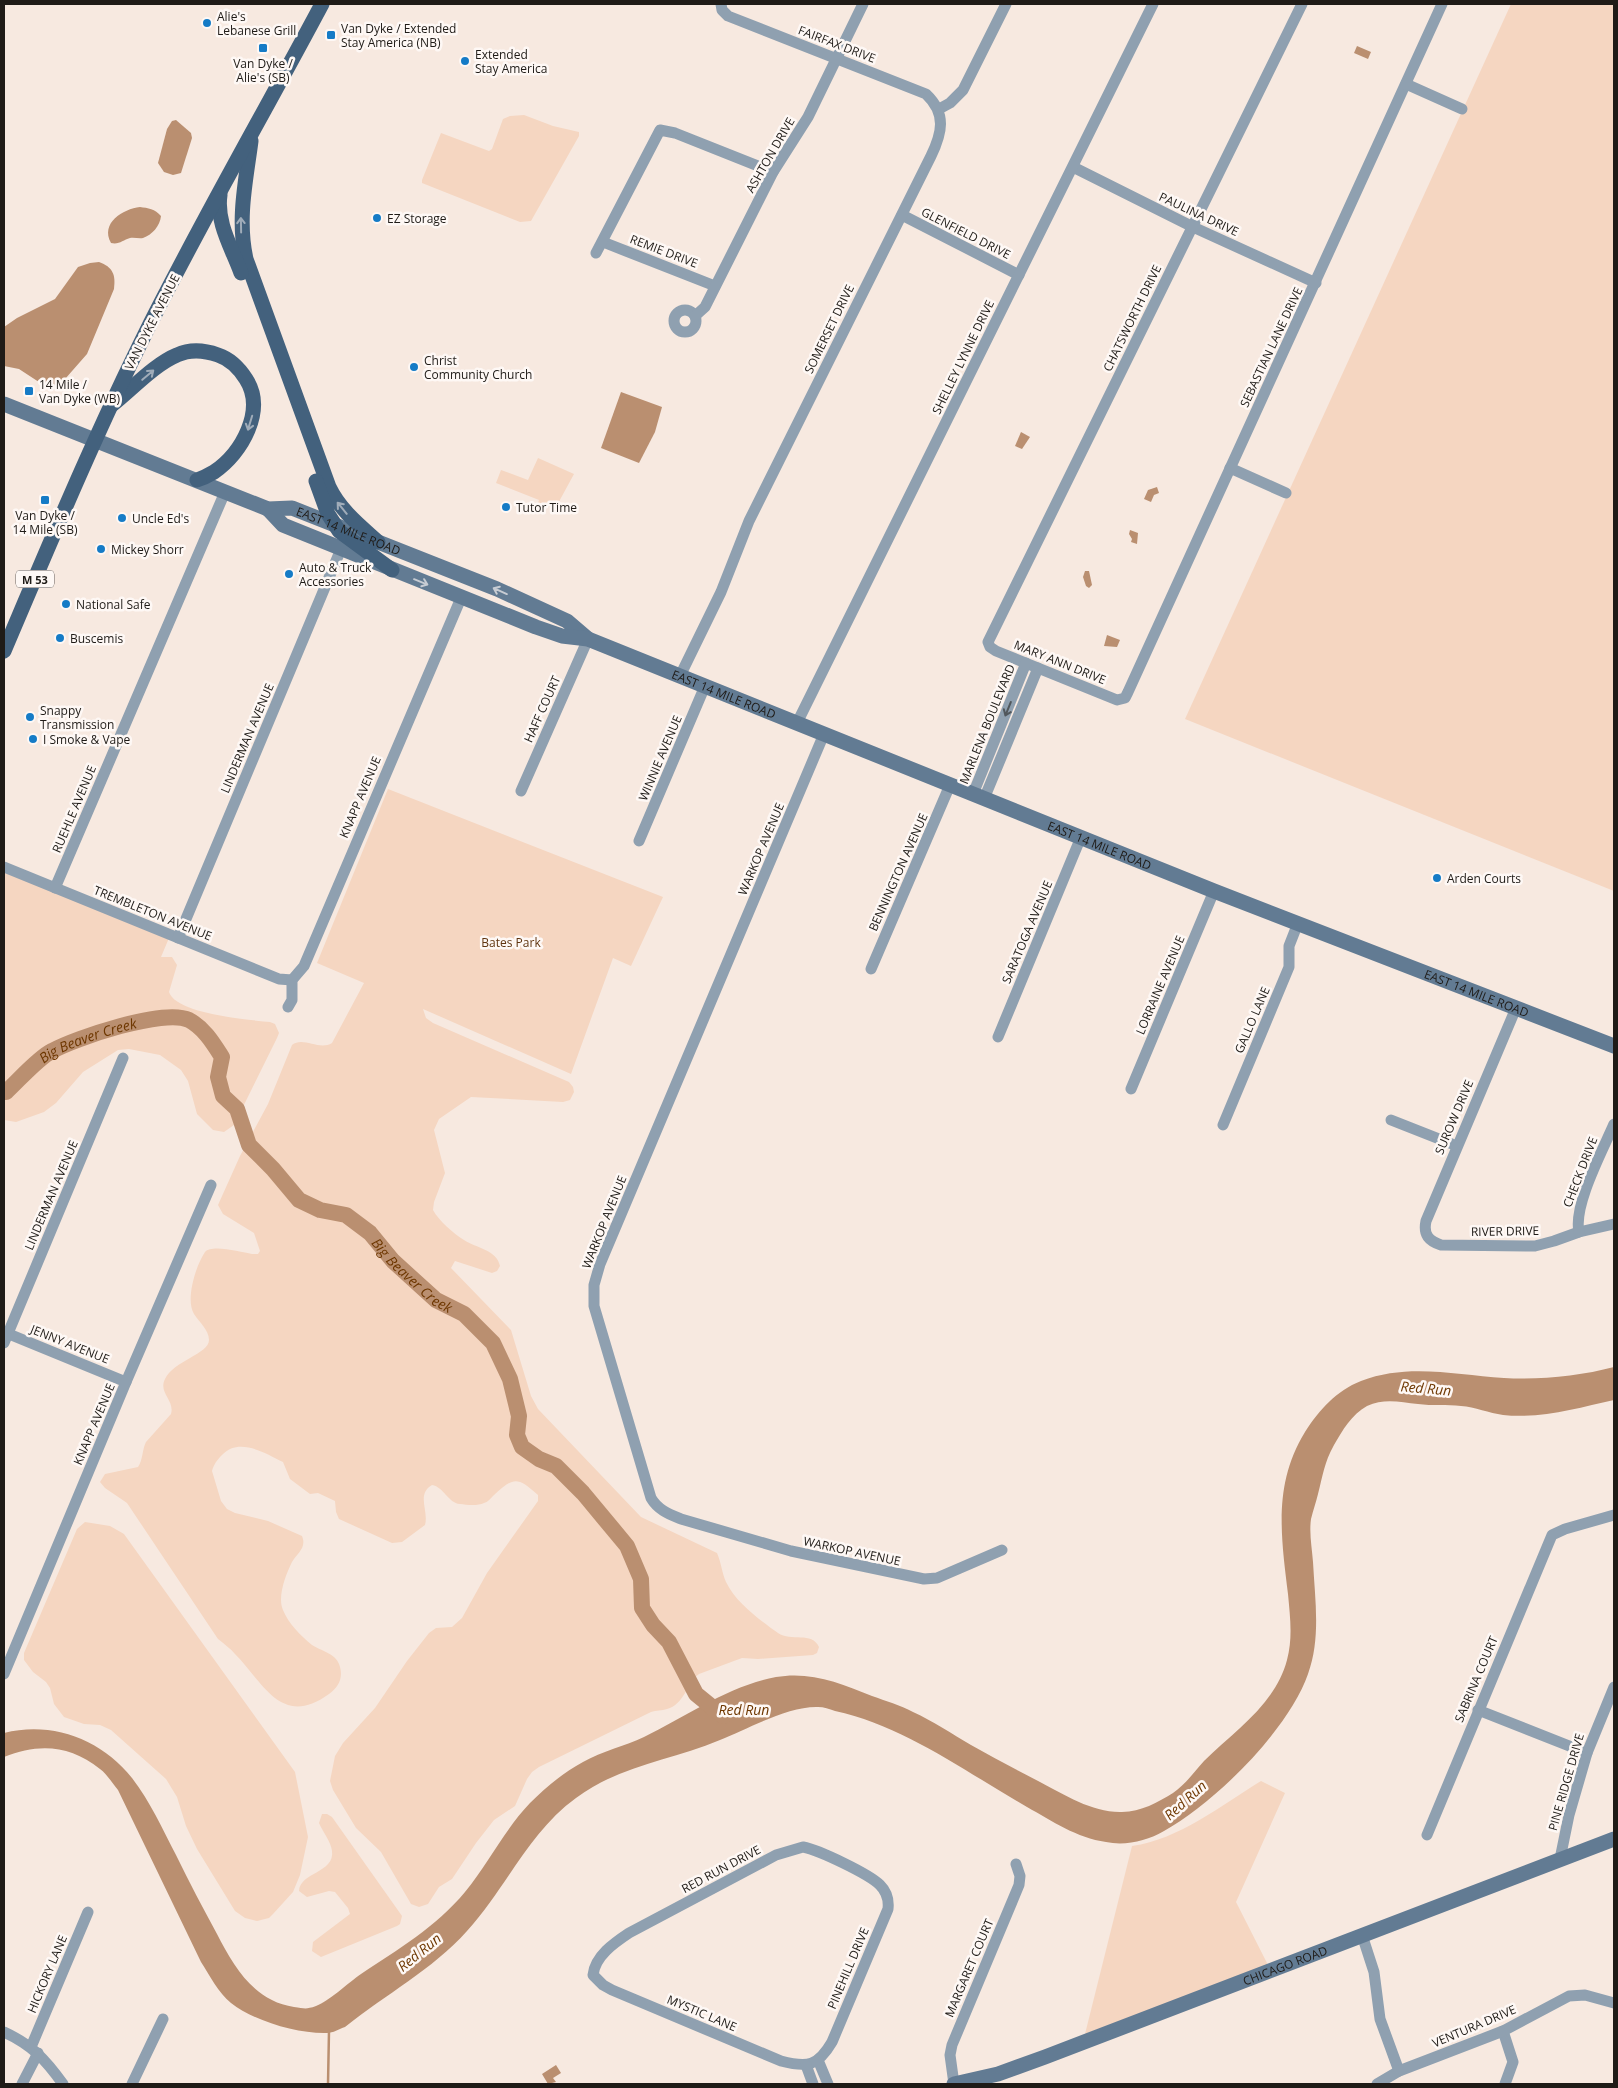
<svg xmlns="http://www.w3.org/2000/svg" width="1618" height="2088" viewBox="0 0 1618 2088" font-family="'Open Sans',sans-serif">
	<rect width="100%" height="100%" fill="#f7e9e0"/>
	<g fill="#f5d6c1">
		<path d="M1511 4H1614V891L1185 719Z"/>
		<path d="M524 115 553 126 579 132V136L531 221 520 222 422 183V180L441 133 489 151 492 149 503 119 510 116Z"/>
		<path d="M538 458 574 474 555 509 538 503 539 500 496 483 501 470 528 480Z"/>
		<path d="M388 789 663 897 631 966 613 958 571 1074 423 1009 426 1018 433 1023 569 1082 573 1087 574 1092 570 1100 563 1102 471 1097 439 1119 434 1130 445 1173 434 1202 433 1210C439 1221 453 1233 464 1240 476 1248 497 1250 500 1266L497 1271 492 1273 455 1261 451 1268 511 1330 531 1396 538 1409 641 1517 717 1553C721 1562 722 1573 726 1582 736 1603 760 1620 778 1633 791 1642 812 1631 819 1647L817 1653 813 1655 758 1659 742 1658 699 1674C687 1683 684 1705 667 1709 662 1711 656 1710 651 1712L539 1767 532 1772 527 1779 515 1806 494 1820 476 1843 452 1879 439 1887 428 1904 419 1907 411 1904 381 1852 356 1828 333 1790 330 1781 335 1756 343 1743 375 1708 407 1661 429 1633 436 1628 452 1627 462 1618 487 1573 538 1501V1495C516 1475 513 1478 493 1496 490 1499 488 1502 484 1503 478 1506 467 1505 460 1504 448 1503 444 1487 432 1485 416 1494 429 1511 425 1525L402 1542 392 1543 339 1519 336 1512 335 1501 318 1493 310 1494 290 1479 283 1462C265 1453 239 1437 222 1455 217 1460 214 1464 212 1471L221 1501 227 1509 235 1513 268 1521 302 1536C307 1548 297 1553 292 1562 286 1574 277 1597 283 1610 288 1623 301 1636 312 1645 321 1651 335 1653 339 1664 344 1677 339 1687 329 1694 281 1729 263 1682 235 1654 230 1648 224 1644 218 1639L127 1503 105 1488 100 1482 105 1474 138 1467C143 1460 142 1450 146 1442L171 1414C175 1400 158 1393 165 1379 173 1361 209 1354 209 1340 209 1330 199 1322 194 1314 185 1300 196 1265 205 1252 212 1244 241 1252 252 1254H258L260 1251 254 1233 223 1214 218 1205 240 1156 268 1104 292 1045C303 1036 319 1051 332 1043L364 983 317 963Z"/>
		<path d="M4 871 169 938 161 957H172L177 965 169 992C176 1014 250 1020 270 1022L275 1024 279 1033 277 1038 234 1125 224 1132 213 1130 197 1114 188 1081 181 1070 160 1055 129 1049 118 1050 83 1072 56 1103 44 1112 16 1122 4 1120Z"/>
		<path d="M85 1522 110 1526 124 1534 295 1772 308 1837 300 1875 293 1892 273 1914 269 1918 257 1921 245 1918 235 1911 197 1849 186 1826 177 1797 166 1779 111 1730 100 1725 84 1724 64 1717 54 1704 50 1688 46 1682 33 1672 24 1660V1653L77 1529Z"/>
		<path d="M1261 1781 1285 1793 1236 1902 1268 1965 1085 2034 1132 1846C1180 1839 1220 1806 1261 1781Z"/>
		<path d="M322 1814H327L332 1817 402 1916 400 1924 397 1926 321 1957 312 1951 313 1942 350 1914 348 1908 335 1892 329 1891 307 1897 299 1891C300 1872 335 1873 332 1851 331 1842 323 1832 319 1823Z"/>
	</g>
	<g fill="#ba8f70">
		<path d="M1357 46 1371 52 1368 59 1354 53Z"/>
		<path d="M176 120 191 133 192 138 181 173 173 175 164 172 158 163 167 129 172 121Z"/>
		<path d="M140 207C148 208 155 209 161 216 160 226 152 235 143 238 139 239 134 237 130 238 123 240 119 245 111 243 100 223 123 209 140 207Z"/>
		<path d="M99 262C113 267 116 275 114 289L87 354 58 387 45 386 19 369 4 366V327L17 318 55 299 78 267 90 263Z"/>
		<path d="M621 392 662 407 655 432 639 463 601 448Z"/>
		<path d="M1021 432 1030 437 1022 449 1015 446Z"/>
		<path d="M1157 487 1159 493 1154 495 1151 502 1144 499 1148 490Z"/>
		<path d="M1130 530 1138 533 1137 544 1131 542 1132 539 1129 534Z"/>
		<path d="M1085 571H1089L1092 585 1089 588 1086 586 1083 577Z"/>
		<path d="M1107 635 1120 640 1117 647 1104 646Z"/>
		<path d="M1614 1367V1400C1578 1408 1541 1419 1503 1415 1489 1413 1475 1407 1461 1406 1447 1404 1432 1406 1418 1404 1400 1402 1384 1398 1367 1406 1352 1414 1342 1431 1334 1445 1324 1463 1323 1475 1318 1494 1316 1502 1313 1511 1311 1519 1309 1533 1312 1548 1313 1562 1315 1600 1321 1638 1308 1674 1289 1729 1215 1803 1164 1831 1147 1841 1125 1846 1106 1842 1077 1838 1052 1821 1027 1807 966 1772 904 1726 835 1711 829 1709 824 1707 818 1707 788 1706 748 1729 720 1740 670 1761 620 1765 576 1798 529 1832 506 1888 467 1931 432 1970 386 1994 345 2027 339 2029 333 2033 327 2033 298 2034 254 2021 231 2003 218 1992 210 1976 201 1962L118 1790C112 1783 107 1774 100 1769 70 1745 39 1743 4 1757V1733C52 1721 101 1739 132 1778 150 1801 163 1830 176 1855 189 1882 203 1908 217 1934 234 1967 254 2001 294 2007 304 2008 305 2010 316 2006 328 2002 348 1983 361 1974 397 1950 436 1927 465 1892 488 1864 505 1829 530 1803 545 1788 564 1772 583 1762 602 1751 625 1746 644 1737 687 1716 728 1686 776 1677 810 1671 841 1683 872 1696 886 1701 900 1705 913 1712 933 1721 952 1734 971 1745 994 1758 1017 1770 1040 1782 1065 1795 1093 1813 1122 1812 1141 1812 1158 1802 1173 1793 1186 1784 1194 1772 1204 1761 1235 1730 1275 1705 1287 1660 1293 1638 1290 1616 1288 1594 1281 1536 1273 1484 1305 1432 1320 1409 1336 1391 1361 1381 1408 1363 1456 1375 1504 1378 1540 1380 1580 1376 1614 1367Z"/>
		<path d="M556 2065 561 2073 553 2078 556 2082 548 2084 542 2074Z"/>
	</g>
	<g fill="none" stroke-linecap="round" stroke-linejoin="round">
		<path stroke="#ba8f70" stroke-width="2.5" d="M328 2084 329 2031"/>
		<path stroke="#ba8f70" stroke-width="16" id="s1" d="M4 1092H6C19 1080 38 1058 52 1051 76 1038 164 1008 189 1020 204 1028 213 1043 222 1057L218 1077 223 1096 237 1109 249 1145 273 1169 299 1200 320 1210 346 1215 370 1233 393 1261 436 1300 464 1314 493 1343 510 1379 519 1416 517 1435 522 1447 539 1459 556 1466 583 1493 627 1546 641 1579 642 1608 653 1625 669 1642 696 1694 723 1716"/>
		<g stroke="#8fa0b0" stroke-width="11">
			<path d="M1302 4 988 642 990 647 996 651 1117 700 1125 698 1128 692 1442 4"/>
			<path d="M1406 84 1462 109"/>
			<path d="M939 109 950 103 963 90 1006 4"/>
			<path d="M1073 167 1193 227 1316 283"/>
			<path d="M902 215 1019 275"/>
			<path d="M603 242 715 286"/>
			<path d="M596 253 660 130 675 133 773 172"/>
			<circle cx="685" cy="321" r="11"/>
			<path d="M695 316 705 307 773 172 808 117 863 4"/>
			<path d="M1230 468 1286 493"/>
			<path d="M680 676 721 592 749 521 931 156C942 133 947 114 926 94L728 16 722 10 721 4"/>
			<path d="M797 723 1153 4"/>
			<path d="M824 734 600 1264 594 1285V1306L651 1498C658 1510 669 1514 681 1519L791 1551 924 1579 937 1578 1002 1550"/>
			<path d="M521 791 588 639"/>
			<path d="M973 794 1026 663"/>
			<path d="M984 799 1038 668"/>
			<path d="M639 841 705 686"/>
			<path d="M4 867 279 979 292 980"/>
			<path d="M55 888 225 492"/>
			<path d="M178 938 341 549"/>
			<path d="M871 969 950 785"/>
			<path d="M288 1007 292 1000V980L304 966 461 598"/>
			<path d="M1516 1008 1426 1221C1423 1235 1429 1241 1441 1245L1535 1246 1554 1241 1579 1232 1614 1224"/>
			<path d="M998 1037 1081 837"/>
			<path d="M1131 1089 1214 891"/>
			<path d="M1391 1120 1457 1146"/>
			<path d="M1223 1125 1289 967V946L1298 923"/>
			<path d="M1579 1232C1573 1205 1603 1150 1614 1124"/>
			<path d="M4 1332 126 1382"/>
			<path d="M4 1343 123 1058"/>
			<path d="M4 1674 126 1382 211 1185"/>
			<path d="M1478 1710 1587 1753"/>
			<path d="M1427 1835 1552 1535 1565 1529 1614 1515"/>
			<path d="M803 1847C819 1850 869 1874 880 1885 887 1892 889 1900 888 1909L832 2042C818 2066 808 2068 781 2061L612 1990 603 1985 593 1975C595 1956 614 1943 629 1933L776 1855Z"/>
			<path d="M1560 1859 1569 1815 1587 1753 1614 1687"/>
			<path d="M1362 1935 1374 1972 1380 2019 1399 2071"/>
			<path d="M1503 2031 1513 2062 1505 2084"/>
			<path d="M4 2032C32 2045 45 2059 63 2084"/>
			<path d="M31 2047 88 1912"/>
			<path d="M818 2060 828 2084"/>
			<path d="M806 2065 813 2084"/>
			<path d="M22 2084 38 2053"/>
			<path d="M132 2084 163 2019"/>
			<path d="M954 2084 950 2055 952 2045 1019 1885 1020 1876 1016 1864"/>
			<path d="M1377 2084 1399 2071 1503 2031 1569 1996 1585 1995 1614 2003"/>
		</g>
		<g stroke="#627b93" stroke-width="15">
			<path id="s2" d="M4 404 268 509 292 508 497 589 567 621 588 639"/>
			<path id="s3" d="M268 509 283 525 536 627 562 636 588 639 1214 891 1614 1046"/>
			<path id="s4" d="M954 2084 998 2074 1045 2057 1614 1839"/>
		</g>
		<g stroke="#43617d" stroke-width="15">
			<path d="M251 141C246 180 237 219 246 259L329 487C340 510 359 525 378 542"/>
			<path d="M220 195C216 223 232 248 241 273"/>
			<path d="M113 404C132 389 155 364 177 355 190 349 204 350 218 355 230 359 239 368 246 379 266 410 242 453 214 472 209 475 203 478 197 480"/>
			<path d="M316 481 328 514 339 531 392 570"/>
			<path d="M4 651C50 543 95 435 147 330 202 220 264 113 322 4"/>
		</g>
	</g>
	<defs><path id="oneway-shaft" d="M-6 0H5M1.5-3L5.5 0L1.5 3" fill="none" stroke-width="1.6" stroke-linecap="round" stroke-linejoin="round" transform="scale(1.25)"/></defs>
	<g stroke="#a0acb9">
		<use href="#oneway-shaft" transform="translate(241 225) rotate(-91)"/>
		<use href="#oneway-shaft" transform="translate(148 375) rotate(-40)"/>
		<use href="#oneway-shaft" transform="translate(250 423) rotate(107)"/>
		<use href="#oneway-shaft" transform="translate(342 508) rotate(-129)"/>
	</g>
	<g stroke="#c7ccd3">
		<use href="#oneway-shaft" transform="translate(421 582) rotate(22)"/>
		<use href="#oneway-shaft" transform="translate(500 591) rotate(-156)"/>
	</g>
	<use stroke="#51575c" href="#oneway-shaft" transform="translate(1008 709) rotate(112)"/>
	<g fill="#157bc6" stroke="#fef8f5" stroke-width="2">
		<circle cx="207" cy="23" r="5"/>
		<rect x="326" y="30" width="10" height="10" rx="2.5"/>
		<rect x="258" y="43" width="10" height="10" rx="2.5"/>
		<circle cx="465" cy="61" r="5"/>
		<circle cx="377" cy="218" r="5"/>
		<circle cx="414" cy="367" r="5"/>
		<rect x="24" y="386" width="10" height="10" rx="2.5"/>
		<rect x="40" y="495" width="10" height="10" rx="2.5"/>
		<circle cx="506" cy="507" r="5"/>
		<circle cx="122" cy="518" r="5"/>
		<circle cx="101" cy="549" r="5"/>
		<circle cx="289" cy="574" r="5"/>
		<circle cx="66" cy="604" r="5"/>
		<circle cx="60" cy="638" r="5"/>
		<circle cx="30" cy="717" r="5"/>
		<circle cx="33" cy="739" r="5"/>
		<circle cx="1437" cy="878" r="5"/>
	</g>
	<g text-anchor="middle" dominant-baseline="central" stroke-width="5" stroke-linejoin="round" paint-order="stroke">
		<rect fill="#fef8f5" stroke="#625d5a" stroke-width="1" x="16" y="570.5" width="38" height="17" rx="4"/>
		<g font-size="11" font-weight="bold" fill="#1f1b17">
			<text x="35" y="579">M 53</text>
		</g>
		<g font-size="12" fill="#1f1b17" stroke="#fef8f5" text-anchor="start">
			<text x="217" y="16">Alie's<tspan x="217" dy="14">Lebanese Grill</tspan></text>
			<text x="341" y="28">Van Dyke / Extended<tspan x="341" dy="14">Stay America (NB)</tspan></text>
			<text x="475" y="54">Extended<tspan x="475" dy="14">Stay America</tspan></text>
			<text x="263" y="63" text-anchor="middle">Van Dyke /<tspan x="263" dy="14">Alie's (SB)</tspan></text>
			<text x="387" y="218">EZ Storage</text>
			<text x="424" y="360">Christ<tspan x="424" dy="14">Community Church</tspan></text>
			<text x="39" y="384">14 Mile /<tspan x="39" dy="14">Van Dyke (WB)</tspan></text>
			<text x="516" y="507">Tutor Time</text>
			<text x="45" y="515" text-anchor="middle">Van Dyke /<tspan x="45" dy="14">14 Mile (SB)</tspan></text>
			<text x="132" y="518">Uncle Ed's</text>
			<text x="111" y="549">Mickey Shorr</text>
			<text x="299" y="567">Auto &amp; Truck<tspan x="299" dy="14">Accessories</tspan></text>
			<text x="76" y="604">National Safe</text>
			<text x="70" y="638">Buscemis</text>
			<text x="40" y="710">Snappy<tspan x="40" dy="14">Transmission</tspan></text>
			<text x="43" y="739">I Smoke &amp; Vape</text>
			<text x="1447" y="878">Arden Courts</text>
		</g>
		<g font-size="12" fill="#1f1b17" stroke="#fef8f5">
			<text transform="translate(837 44) rotate(21)">FAIRFAX DRIVE</text>
			<text transform="translate(770 155) rotate(-60)">ASHTON DRIVE</text>
			<text transform="translate(1199 214) rotate(25)">PAULINA DRIVE</text>
			<text transform="translate(966 233) rotate(27)">GLENFIELD DRIVE</text>
			<text transform="translate(664 251) rotate(21)">REMIE DRIVE</text>
			<text transform="translate(1132 318) rotate(-64)">CHATSWORTH DRIVE</text>
			<text transform="translate(152 322) rotate(-63)">VAN DYKE AVENUE</text>
			<text transform="translate(829 329) rotate(-64)">SOMERSET DRIVE</text>
			<text transform="translate(1271 347) rotate(-65)">SEBASTIAN LANE DRIVE</text>
			<text transform="translate(963 357) rotate(-64)">SHELLEY LYNNE DRIVE</text>
			<text stroke="none"><textPath href="#s2" startOffset="369">EAST 14 MILE ROAD</textPath></text>
			<text transform="translate(1060 662) rotate(22)">MARY ANN DRIVE</text>
			<text stroke="none"><textPath href="#s3" startOffset="495">EAST 14 MILE ROAD</textPath></text>
			<text transform="translate(542 709) rotate(-66)">HAFF COURT</text>
			<text transform="translate(987 724) rotate(-68)">MARLENA BOULEVARD</text>
			<text transform="translate(247 738) rotate(-67)">LINDERMAN AVENUE</text>
			<text transform="translate(660 758) rotate(-67)">WINNIE AVENUE</text>
			<text transform="translate(360 797) rotate(-67)">KNAPP AVENUE</text>
			<text transform="translate(74 809) rotate(-67)">RUEHLE AVENUE</text>
			<text stroke="none"><textPath href="#s3" startOffset="900">EAST 14 MILE ROAD</textPath></text>
			<text transform="translate(761 849) rotate(-67)">WARKOP AVENUE</text>
			<text transform="translate(898 872) rotate(-66)">BENNINGTON AVENUE</text>
			<text transform="translate(153 913) rotate(22)">TREMBLETON AVENUE</text>
			<text transform="translate(1027 932) rotate(-67)">SARATOGA AVENUE</text>
			<text transform="translate(1160 985) rotate(-67)">LORRAINE AVENUE</text>
			<text stroke="none"><textPath href="#s3" startOffset="1305">EAST 14 MILE ROAD</textPath></text>
			<text transform="translate(1252 1020) rotate(-67)">GALLO LANE</text>
			<text transform="translate(1454 1117) rotate(-67)">SUROW DRIVE</text>
			<text transform="translate(1580 1172) rotate(-69)">CHECK DRIVE</text>
			<text transform="translate(51 1195) rotate(-67)">LINDERMAN AVENUE</text>
			<text transform="translate(604 1222) rotate(-68)">WARKOP AVENUE</text>
			<text transform="translate(1505 1231) rotate(-1)">RIVER DRIVE</text>
			<text transform="translate(70 1344) rotate(22)">JENNY AVENUE</text>
			<text transform="translate(94 1424) rotate(-67)">KNAPP AVENUE</text>
			<text transform="translate(852 1551) rotate(12)">WARKOP AVENUE</text>
			<text transform="translate(1476 1679) rotate(-67)">SABRINA COURT</text>
			<text transform="translate(1566 1782) rotate(-74)">PINE RIDGE DRIVE</text>
			<text transform="translate(721 1869) rotate(-28)">RED RUN DRIVE</text>
			<text stroke="none"><textPath href="#s4" startOffset="352">CHICAGO ROAD</textPath></text>
			<text transform="translate(848 1968) rotate(-67)">PINEHILL DRIVE</text>
			<text transform="translate(969 1968) rotate(-67)">MARGARET COURT</text>
			<text transform="translate(47 1974) rotate(-67)">HICKORY LANE</text>
			<text transform="translate(702 2013) rotate(23)">MYSTIC LANE</text>
			<text transform="translate(1474 2026) rotate(-23)">VENTURA DRIVE</text>
		</g>
		<g font-size="12" fill="#603510" stroke="#fef8f5">
			<text x="511" y="942">Bates Park</text>
		</g>
		<g font-size="14" font-style="italic" fill="#6e3700" stroke="#fef8f5">
			<text stroke="none"><textPath href="#s1" startOffset="101">Big Beaver Creek</textPath></text>
			<text stroke="none"><textPath href="#s1" startOffset="568">Big Beaver Creek</textPath></text>
			<text transform="translate(1426 1388) rotate(5)">Red Run</text>
			<text x="744" y="1709">Red Run</text>
			<text transform="translate(1185 1800) rotate(-42)">Red Run</text>
			<text transform="translate(419 1952) rotate(-39)">Red Run</text>
		</g>
	</g>
	<rect width="1618" height="2088" fill="none" stroke="#1f1b17" stroke-width="10"/>
</svg>
